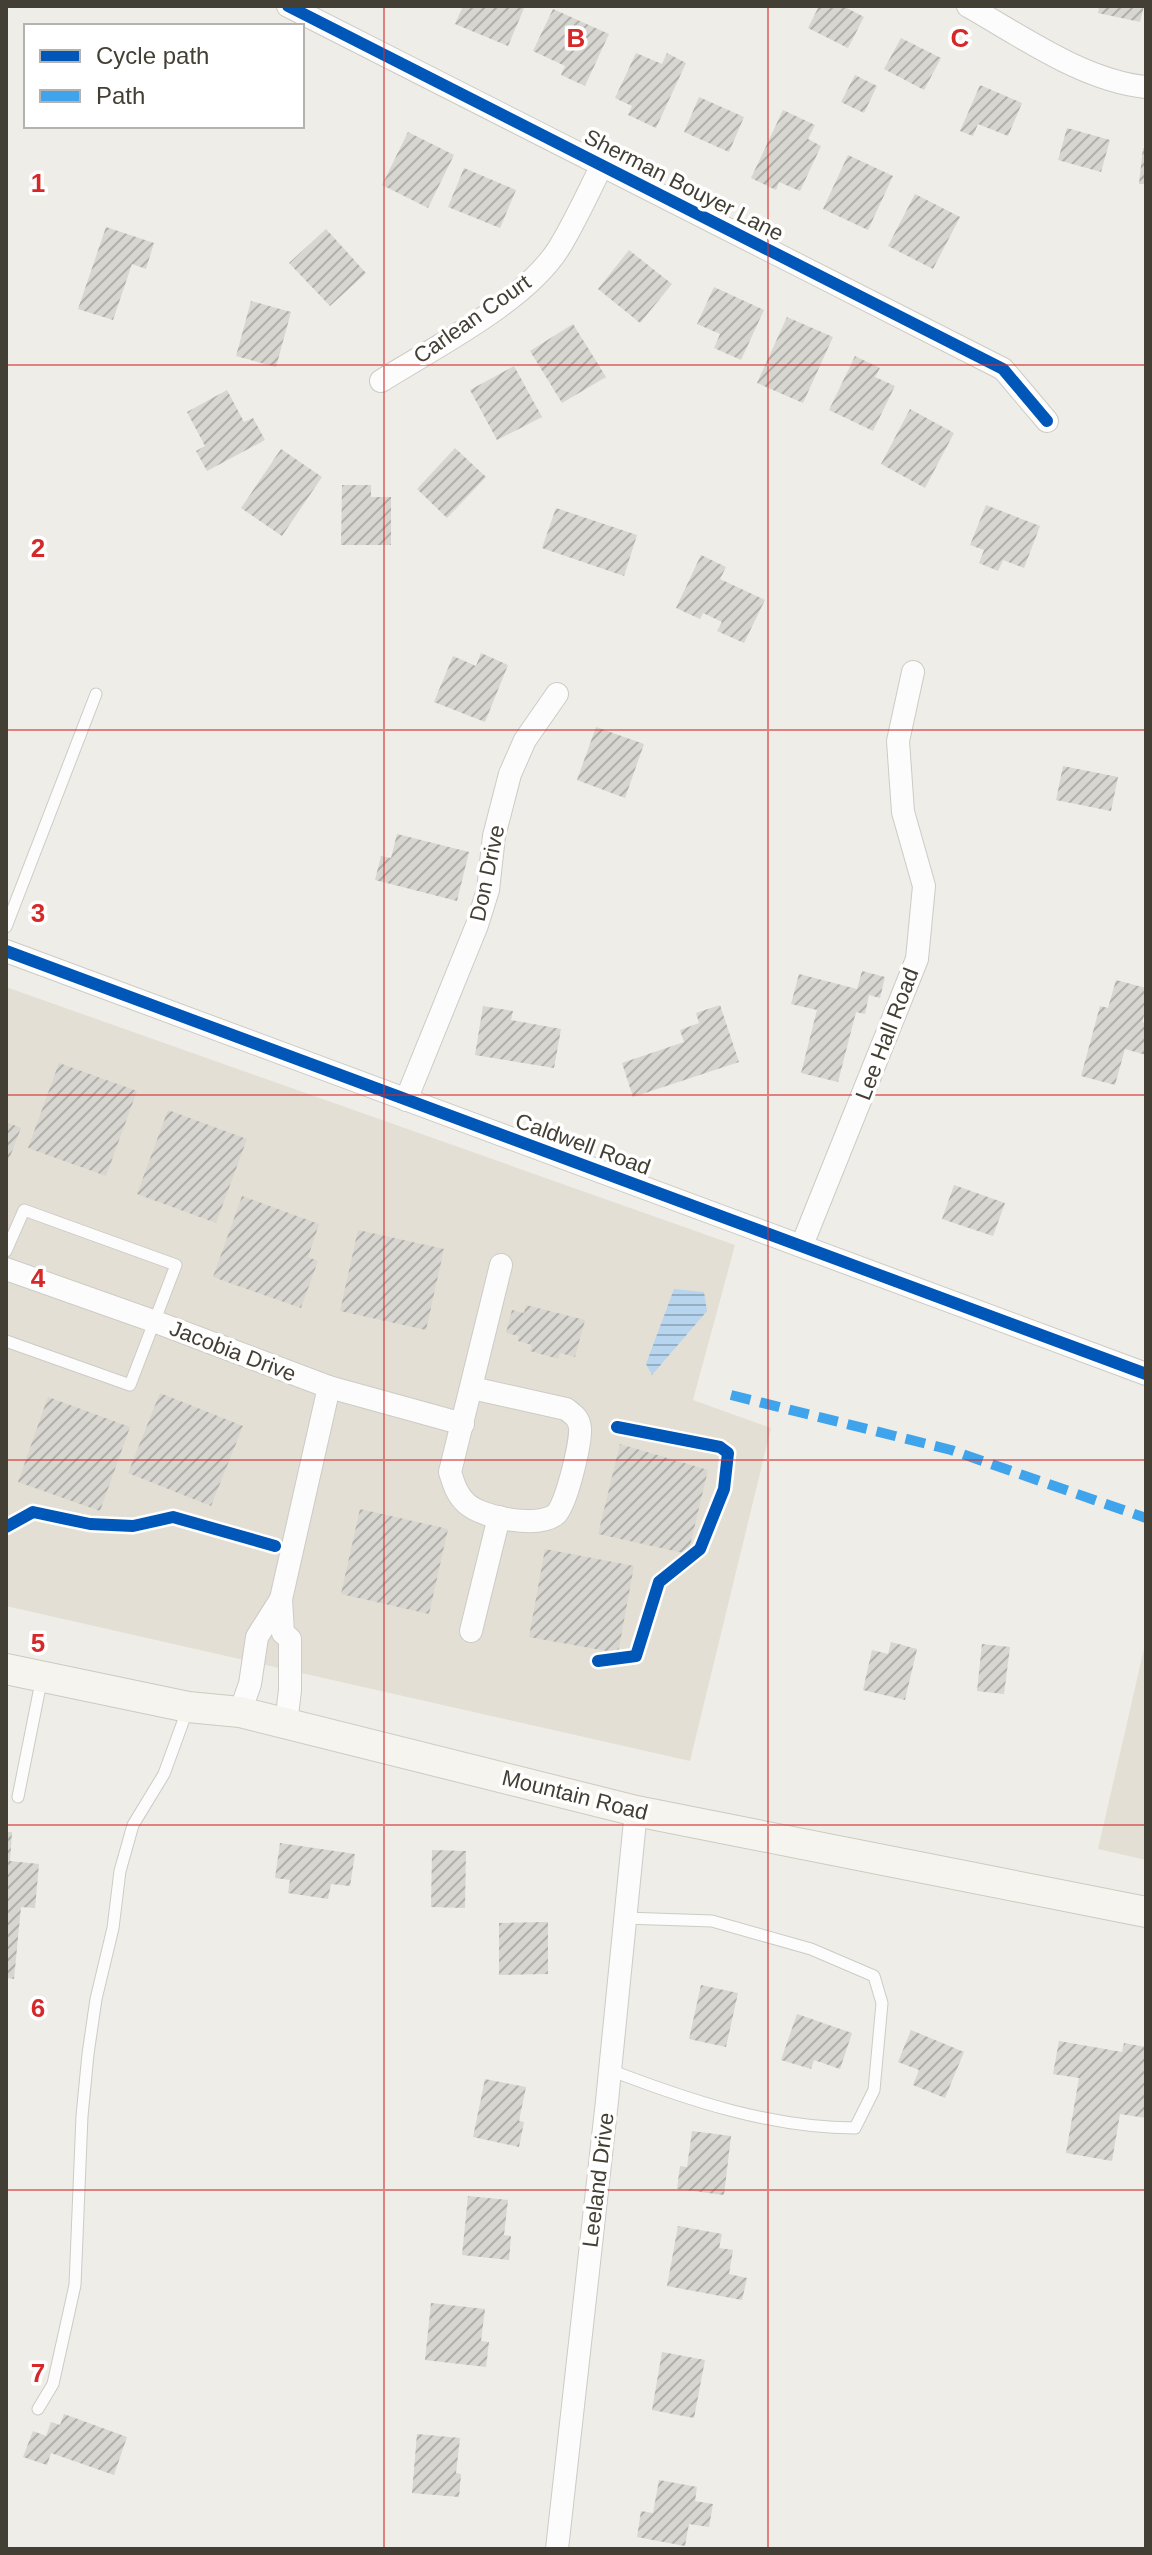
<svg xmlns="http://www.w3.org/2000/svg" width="1152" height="2555" viewBox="0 0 1152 2555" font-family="Arial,sans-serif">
	<defs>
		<pattern id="water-rules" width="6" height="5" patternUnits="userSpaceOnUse" patternTransform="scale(2)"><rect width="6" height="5" fill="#b7d5ee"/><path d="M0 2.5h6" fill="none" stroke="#96aec2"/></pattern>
		<pattern id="building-hatch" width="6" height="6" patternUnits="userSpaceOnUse" patternTransform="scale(2)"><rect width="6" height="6" fill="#d8d6d0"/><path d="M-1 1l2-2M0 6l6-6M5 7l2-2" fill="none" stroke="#b1afaa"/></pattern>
	</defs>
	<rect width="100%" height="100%" fill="#eeede8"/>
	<g fill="#e3dfd5">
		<path d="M6 987 735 1245 693 1400 771 1428 690 1761 6 1606Z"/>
		<path d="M1146 1640V1860L1098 1849Z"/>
	</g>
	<path fill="url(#water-rules)" d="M674 1289 704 1292 707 1311 652 1375 646 1364Z"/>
	<g fill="url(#building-hatch)">
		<path d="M463 6H525L508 46 455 24Z"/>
		<path d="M819 6H843L864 17 848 48 808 28Z"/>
		<path d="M1099 6H1144L1140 22 1098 13Z"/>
		<path d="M553 9 609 34 585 86 561 75 565 66 533 51Z"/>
		<path d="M901 38 941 58 924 90 884 69Z"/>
		<path d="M636 53 662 64 667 53 686 63 656 128 628 115 632 106 615 98Z"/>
		<path d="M855 75 877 86 864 113 841 102Z"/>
		<path d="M980 85 1022 103 1008 136 978 124 973 136 960 131Z"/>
		<path d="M699 97 744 117 729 152 684 132Z"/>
		<path d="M783 110 815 125 808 139 821 146 800 191 779 182 776 190 751 178Z"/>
		<path d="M1067 128 1110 140 1101 172 1058 160Z"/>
		<path d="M408 132 454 155 428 208 382 185Z"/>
		<path d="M1143 148H1146V184H1139Z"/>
		<path d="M848 155 893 176 868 230 823 209Z"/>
		<path d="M464 168 516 190 500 228 448 207Z"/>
		<path d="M915 194 960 217 933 269 888 246Z"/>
		<path d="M106 227 154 243 146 269 132 264 113 320 78 309Z"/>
		<path d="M326 229 366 273 330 306 289 263Z"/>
		<path d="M629 250 672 284 640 323 598 289Z"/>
		<path d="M714 287 764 310 741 360 714 348 720 334 697 324Z"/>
		<path d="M251 301 291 312 276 367 236 356Z"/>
		<path d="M787 317 833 337 803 403 757 383Z"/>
		<path d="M573 324 606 377 562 403 530 351Z"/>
		<path d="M855 356 880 368 875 377 895 386 873 431 829 410Z"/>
		<path d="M514 366 542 417 497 440 470 390Z"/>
		<path d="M227 390 244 422 253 418 265 440 207 471 196 451 205 446 187 412Z"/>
		<path d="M910 409 954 433 925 488 881 464Z"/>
		<path d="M455 448 486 477 447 518 417 489Z"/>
		<path d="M281 449 322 477 282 536 241 508Z"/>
		<path d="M342 485H371V497H391V545H341Z"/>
		<path d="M986 505 1040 526 1024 568 1003 560 998 571 979 563 984 550 970 545Z"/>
		<path d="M556 508 637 535 624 576 542 548Z"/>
		<path d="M701 555 726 567 720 579 765 600 744 643 717 631 722 622 703 613 700 619 676 608Z"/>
		<path d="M481 653 508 665 485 722 434 702 453 656 476 666Z"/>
		<path d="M596 727 644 744 625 798 577 780Z"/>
		<path d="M1063 766 1118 777 1111 811 1056 800Z"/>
		<path d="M397 834 469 852 457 901 375 880 381 856 391 858Z"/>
		<path d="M862 971 885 977 880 998 869 995 865 1014 856 1012 838 1082 801 1073 817 1010 791 1004 799 974 857 989Z"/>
		<path d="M1116 980 1146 988V1009L1142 1022 1146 1023V1055L1125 1049 1115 1085 1081 1076 1100 1006 1108 1008Z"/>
		<path d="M720 1005 739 1062 633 1097 622 1063 684 1042 680 1030 699 1023 696 1013Z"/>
		<path d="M483 1006 513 1011 511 1020 561 1029 554 1068 475 1055Z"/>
		<path d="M59 1063 137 1091 106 1176 28 1148Z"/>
		<path d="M168 1110 247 1139 216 1223 137 1194Z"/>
		<path d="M6 1122 21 1128 6 1167Z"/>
		<path d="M954 1185 1005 1203 993 1236 942 1219Z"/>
		<path d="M242 1196 319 1224 308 1257 318 1261 301 1308 213 1277Z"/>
		<path d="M358 1230 444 1249 426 1330 340 1311Z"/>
		<path d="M526 1305 585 1320 575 1357 560 1353 558 1359 530 1351 532 1345 518 1341 519 1336 506 1333 512 1310 524 1313Z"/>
		<path d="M160 1393 243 1426 211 1506 128 1473Z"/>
		<path d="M48 1397 130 1427 100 1511 18 1482Z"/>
		<path d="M620 1444 708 1470 688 1554 598 1534Z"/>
		<path d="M360 1509 448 1529 429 1614 341 1594Z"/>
		<path d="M545 1549 634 1566 618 1653 529 1637Z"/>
		<path d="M891 1642 917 1649 905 1700 863 1690 872 1650 888 1654Z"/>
		<path d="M982 1644 1010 1647 1004 1694 977 1691Z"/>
		<path d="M6 1832H12L10 1861 39 1864 35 1908 21 1907 14 1979 6 1978Z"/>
		<path d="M280 1843 355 1854 350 1886 331 1884 328 1899 288 1893 290 1880 275 1878Z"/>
		<path d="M432 1850 466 1851 465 1908 431 1907Z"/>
		<path d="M548 1922V1974L499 1975V1923Z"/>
		<path d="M701 1985 738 1993 726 2047 689 2039Z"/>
		<path d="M797 2014 852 2033 840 2069 814 2060 811 2069 781 2060Z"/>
		<path d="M911 2030 964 2052 945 2098 913 2085 919 2070 898 2062Z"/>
		<path d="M1059 2041 1122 2052 1124 2043 1146 2047V2118L1120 2114 1112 2161 1066 2153 1079 2078 1053 2074Z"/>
		<path d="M485 2079 526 2087 519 2121 524 2122 519 2147 473 2137Z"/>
		<path d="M692 2131 731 2136 724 2195 677 2189 680 2166 687 2167Z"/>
		<path d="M468 2196 508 2200 504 2235 511 2236 509 2260 462 2255Z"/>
		<path d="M678 2226 722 2234 719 2248 733 2250 729 2274 747 2278 742 2300 667 2286Z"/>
		<path d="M431 2303 485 2309 481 2341 489 2342 486 2367 425 2360Z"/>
		<path d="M662 2352 705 2360 694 2418 652 2410Z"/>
		<path d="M64 2414 127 2437 114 2475 51 2453 47 2465 23 2457 33 2431 46 2436 51 2422 60 2425Z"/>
		<path d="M417 2434 460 2438 456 2473 461 2474 459 2497 412 2493Z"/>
		<path d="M659 2480 697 2487 695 2501 713 2504 709 2527 689 2524 685 2546 637 2537 641 2511 653 2513Z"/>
	</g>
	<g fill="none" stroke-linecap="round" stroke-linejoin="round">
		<g stroke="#cccbc5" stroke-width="13">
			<g id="service">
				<path d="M6 927 96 694"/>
				<path d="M6 1251 24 1210 176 1265 130 1385 6 1341"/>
				<path d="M18 1797 42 1677"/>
				<path d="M610 2070C688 2100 771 2128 855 2128L874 2090 882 2003 874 1976 811 1949 712 1921 625 1918"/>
				<path d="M38 2409 53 2384 75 2285 82 2116 88 2054 96 1999 113 1928 120 1871 133 1825 164 1774 188 1708"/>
			</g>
		</g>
		<g stroke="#cccbc5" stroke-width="24">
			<g id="minor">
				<path d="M288 6 1003 369 1047 421"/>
				<path d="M968 6C1021 36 1084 81 1146 87"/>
				<path d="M381 381C435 347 525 302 559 248 575 222 588 193 602 165"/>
				<path d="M6 951 1146 1374"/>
				<path d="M406 1100 477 925 488 890 494 836 510 774 525 740 557 694"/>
				<path d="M802 1245 917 959 924 886 903 812 898 741 913 672"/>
				<path d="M6 1269 156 1322 329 1387 463 1424"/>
				<path d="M472 1388 566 1409C574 1415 579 1418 580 1428 581 1442 566 1508 555 1515 537 1528 483 1518 467 1504 457 1495 454 1485 450 1472L501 1265"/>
				<path d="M471 1631 499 1517"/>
				<path d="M240 1712 250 1684 257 1637 281 1599"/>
				<path d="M286 1724 290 1690V1639L283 1633 281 1599 329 1387"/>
				<path d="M557 2549 607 2101 636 1811"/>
			</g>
		</g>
		<g stroke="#cecabf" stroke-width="32">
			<path id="secondary" d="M6 1669 188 1707 240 1712 636 1811 1146 1912"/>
		</g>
		<use href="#service" stroke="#fcfcfc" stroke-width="11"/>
		<use href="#minor" stroke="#fcfcfc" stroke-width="22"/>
		<use href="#secondary" stroke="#f6f4ee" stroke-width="30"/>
		<path stroke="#3fa4eb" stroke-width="10" stroke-dasharray="20 10" stroke-linecap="butt" d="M731 1395 951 1450 1146 1518"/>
		<g stroke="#fff" stroke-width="17">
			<g id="cycleway">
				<path d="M288 6 1003 369 1047 421"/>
				<path d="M6 951 1146 1374"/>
				<path d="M6 1527 33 1512 90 1524 133 1526 173 1517 275 1546"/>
				<path d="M598 1661 636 1656 659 1582 700 1549 724 1489 728 1453 720 1447 617 1427"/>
			</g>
		</g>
		<use href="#cycleway" stroke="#0057b8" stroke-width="12"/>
	</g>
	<path fill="none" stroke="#d62828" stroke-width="2" stroke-opacity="0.55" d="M384 6V2549M768 6V2549M6 365H1146M6 730H1146M6 1095H1146M6 1460H1146M6 1825H1146M6 2190H1146"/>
	<g text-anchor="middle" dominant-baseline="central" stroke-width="7" stroke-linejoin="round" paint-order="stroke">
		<g font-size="22" fill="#443f34" stroke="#fff">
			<text transform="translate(684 185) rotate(27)">Sherman Bouyer Lane</text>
			<text transform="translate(472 319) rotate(-35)">Carlean Court</text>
			<text transform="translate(487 873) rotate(-78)">Don Drive</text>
			<text transform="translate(887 1034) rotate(-69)">Lee Hall Road</text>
			<text transform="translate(583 1144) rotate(20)">Caldwell Road</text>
			<text transform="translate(233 1351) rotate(21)">Jacobia Drive</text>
			<text transform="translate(575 1795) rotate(14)">Mountain Road</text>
			<text transform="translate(598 2180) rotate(-83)">Leeland Drive</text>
		</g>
	</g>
	<g font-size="26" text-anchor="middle" font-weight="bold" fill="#d62828" stroke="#fff" stroke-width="7" stroke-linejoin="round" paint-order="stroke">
		<text x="576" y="47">B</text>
		<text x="960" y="47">C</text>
		<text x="38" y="192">1</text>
		<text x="38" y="557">2</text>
		<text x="38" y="922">3</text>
		<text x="38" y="1287">4</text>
		<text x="38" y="1652">5</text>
		<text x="38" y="2017">6</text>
		<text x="38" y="2382">7</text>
	</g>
	<rect width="1152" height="2555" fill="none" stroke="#443f34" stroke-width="16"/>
	<rect x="24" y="24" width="280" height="104" fill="#ffffff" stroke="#b4b2ae" stroke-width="2"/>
	<rect x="40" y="50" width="40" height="12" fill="#0057b8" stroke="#b4b2ae" stroke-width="2"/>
	<text x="96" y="64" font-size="24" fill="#443f34">Cycle path</text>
	<rect x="40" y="90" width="40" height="12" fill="#3fa4eb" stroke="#b4b2ae" stroke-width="2"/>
	<text x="96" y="104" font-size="24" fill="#443f34">Path</text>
</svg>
